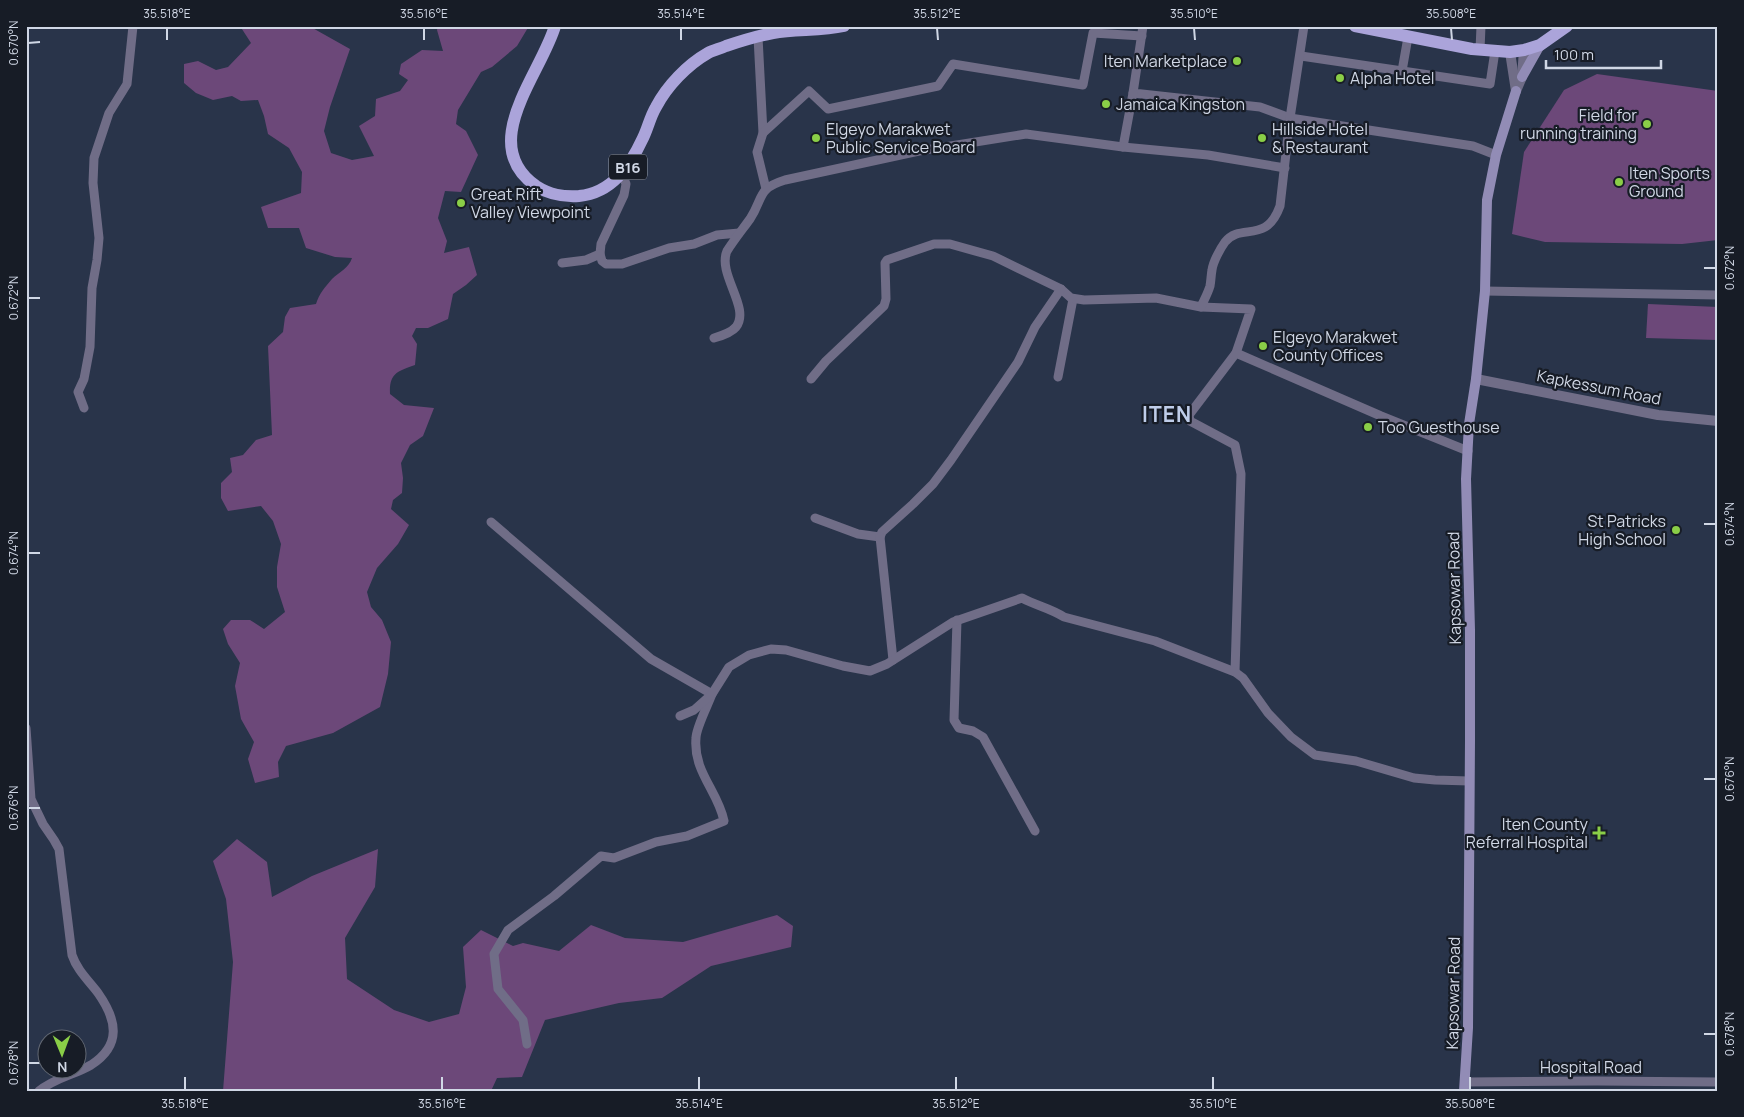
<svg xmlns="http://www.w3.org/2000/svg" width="1744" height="1117" viewBox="0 0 1744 1117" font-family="Manrope,sans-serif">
	<rect width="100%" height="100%" fill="#29344a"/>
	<g fill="#6c4879">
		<path d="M240 26H309L350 49 330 107 324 131 331 153 352 160 374 156 359 126 375 116 376 99 400 91 408 80 399 74 401 64 422 50 443 51 437 30 438 26H529L517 46 492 67 481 72 458 110 456 124 466 131 478 155 461 192 445 191 438 218 447 241 444 253 469 247 477 275 466 285 453 294 448 319 428 328H416L412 336 417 344 415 365C398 371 389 373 390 394L404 405 434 408 423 436 410 445 401 463 403 478 402 493 393 500 391 509 409 525 398 544 377 568 367 592 371 607 382 620 391 642 388 674 380 707 333 733 286 746 278 762 279 777 255 783 248 759 254 742 241 719 235 686 240 663 228 644 223 629 231 620H250L264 629 285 612 277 587V567L281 544 273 521 261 506 228 511 221 498V483L232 472 230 458 243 455 256 440 272 435 268 346 283 332 285 317 290 308 316 304C319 294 325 287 332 279 339 272 349 268 352 258L335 257 306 248 299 228H268L261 207 301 193 302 172 289 148 268 134 264 116 258 100 241 101 232 96 213 100 196 93 184 83V64L198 61 216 70 228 67 251 43Z"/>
		<path d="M1597 74 1718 91V240L1682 244 1545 242 1512 234 1524 152 1564 90Z"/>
		<path d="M1648 304 1718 307V340L1646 338Z"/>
		<path d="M237 839 267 862 272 897 312 876 378 849 375 887 345 938 347 979 394 1010 429 1022 459 1014 466 987 463 947 481 930 513 946 523 943 559 951 591 925 625 938 683 942 777 915 793 926 791 947 711 966 662 998 619 1003 545 1020 522 1077 497 1078 491 1091H223L233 962 226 899 213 861Z"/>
	</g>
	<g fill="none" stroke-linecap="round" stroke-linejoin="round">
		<g stroke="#706d87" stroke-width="9">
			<path d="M1143 26 1133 93 1260 107 1290 118 1473 146 1496 155"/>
			<path d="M758 37 763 133 757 152 766 189"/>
			<path d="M1480 50 1481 26"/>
			<path d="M1301 56 1490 84 1495 51"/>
			<path d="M1402 71 1408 37"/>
			<path d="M763 133 809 91 828 109 938 86 953 64 1083 85 1093 33 1142 36"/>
			<path d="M1123 147 1133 93"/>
			<path d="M622 174 626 184 624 195 601 244 600 254 602 261 606 264H622L669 248 694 244 717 235 739 233"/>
			<path d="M562 263 586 260 600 254"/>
			<path d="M1485 291 1718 295"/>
			<path d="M1201 307 1251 309 1236 353"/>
			<path d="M714 338C721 336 731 333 736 327 751 308 717 274 727 251 734 240 742 230 750 219 764 198 756 189 785 180L919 151 1026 134 1123 147 1208 155 1285 168"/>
			<path d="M1058 377 1073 299"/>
			<path d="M811 379 826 361 884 306 886 299 885 263 887 260 934 244H950L993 256 1061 289 1071 298 1084 300 1156 298 1201 307C1204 300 1208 293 1210 286 1211 281 1211 275 1212 270 1213 262 1220 249 1225 242 1241 222 1266 245 1280 206L1290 118 1304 26"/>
			<path d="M84 408 78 392 84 379 90 347 92 288 97 260 99 238 93 183 94 158 109 113 127 84 133 26"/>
			<path d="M815 518 858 534 880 537 882 532 913 504 933 484 951 460 1018 362 1035 327 1061 289"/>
			<path d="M491 522 651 659 712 694C708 705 696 728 696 738 693 772 718 791 724 821L687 836 656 842 614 858 601 856 554 896 508 930 494 954 498 989 523 1020 527 1044"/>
			<path d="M880 537 893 660"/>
			<path d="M957 620 954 720 959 728 973 731 983 737 1035 831"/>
			<path d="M1235 672 1241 474 1235 445 1190 421 1189 415 1236 353 1381 416 1468 451"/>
			<path d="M680 716 694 710 712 694 729 667 749 655 771 649 786 650 843 666 870 671 887 664 953 622 1022 598C1037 606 1050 608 1064 617L1155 641 1235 672 1243 678 1268 713 1291 737 1315 755 1356 761 1414 778 1435 780 1469 781"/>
			<path d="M26 728 31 799 43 824 54 840 59 849 72 955C77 970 88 980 98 993 117 1020 122 1045 91 1065 74 1075 54 1078 39 1091"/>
			<path d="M1465 1082 1597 1081 1718 1082"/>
		</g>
		<g stroke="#706d87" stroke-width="10">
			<path d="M1510 52 1516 91"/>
			<path d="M1516 91 1522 77 1524 50"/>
			<path d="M1476 379 1658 415 1718 421"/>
		</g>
		<g stroke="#928cb6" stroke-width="10">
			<path d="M1522 77 1540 45"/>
			<path d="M1464 1091 1468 1028 1470 740V630L1466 479 1469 424 1476 379 1485 291 1487 200 1496 155 1516 91"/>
		</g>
		<g stroke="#aba4da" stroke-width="12">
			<path d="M555 26C541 74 476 144 536 186 550 195 563 197 579 196 612 193 630 166 643 138 648 128 650 117 656 107 667 86 687 65 708 53 713 50 720 49 726 46 741 41 757 36 773 33 796 29 821 31 844 26"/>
			<path d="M1355 26 1472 49 1510 52 1524 50 1540 45 1567 26"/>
		</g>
	</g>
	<path fill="none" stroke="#d0d7e5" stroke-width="2" d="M167 28V40M424 28V40M681 28V40M937 28 938 40M1194 28 1195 40M1451 28 1452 40M28 43 40 42M1704 268H1716M28 298H40M1704 524H1716M28 553H40M1704 779H1716M28 808H40M1704 1034H1716M28 1063H40M185 1077V1090M442 1077V1090M699 1077V1090M956 1077V1090M1213 1077V1090M1470 1077V1090"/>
	<g fill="#8ace47" stroke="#171c26" stroke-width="2">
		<circle cx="1237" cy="61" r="5"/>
		<circle cx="1340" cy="78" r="5"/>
		<circle cx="1106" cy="104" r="5"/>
		<circle cx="1647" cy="124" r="5"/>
		<circle cx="816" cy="138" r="5"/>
		<circle cx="1262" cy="138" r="5"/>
		<circle cx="1619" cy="182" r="5"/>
		<circle cx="461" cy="203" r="5"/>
		<circle cx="1263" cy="346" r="5"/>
		<circle cx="1368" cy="427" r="5"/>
		<circle cx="1676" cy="530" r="5"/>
		<path d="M1596.5 825.5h5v5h5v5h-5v5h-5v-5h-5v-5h5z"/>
	</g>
	<g text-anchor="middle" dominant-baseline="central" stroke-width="4.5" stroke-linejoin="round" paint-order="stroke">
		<rect fill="#171c26" stroke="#989fac" stroke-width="1" x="609" y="154.5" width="38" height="25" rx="4"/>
		<g font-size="15" font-weight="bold" fill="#d0d7e5">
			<text x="628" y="167">B16</text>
		</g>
		<g font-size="16" fill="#d0d7e5" stroke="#171c26" text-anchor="start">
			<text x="1227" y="61" text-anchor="end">Iten Marketplace</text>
			<text x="1350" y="78">Alpha Hotel</text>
			<text x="1116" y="104">Jamaica Kingston</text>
			<text x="1637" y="115" text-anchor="end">Field for<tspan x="1637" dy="18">running training</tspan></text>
			<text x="826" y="129">Elgeyo Marakwet<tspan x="826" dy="18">Public Service Board</tspan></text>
			<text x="1272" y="129">Hillside Hotel<tspan x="1272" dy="18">&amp; Restaurant</tspan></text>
			<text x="1629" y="173">Iten Sports<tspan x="1629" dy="18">Ground</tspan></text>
			<text x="471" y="194">Great Rift<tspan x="471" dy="18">Valley Viewpoint</tspan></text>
			<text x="1273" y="337">Elgeyo Marakwet<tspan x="1273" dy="18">County Offices</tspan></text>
			<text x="1378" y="427">Too Guesthouse</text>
			<text x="1666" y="521" text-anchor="end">St Patricks<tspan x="1666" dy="18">High School</tspan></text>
			<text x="1588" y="824" text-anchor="end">Iten County<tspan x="1588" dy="18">Referral Hospital</tspan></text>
		</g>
		<g font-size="16" fill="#d0d7e5" stroke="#171c26">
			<text transform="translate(1599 387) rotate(11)">Kapkessum Road</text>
			<text transform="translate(1454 588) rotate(-91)">Kapsowar Road</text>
			<text transform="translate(1453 993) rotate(-89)">Kapsowar Road</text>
			<text x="1591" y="1067">Hospital Road</text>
		</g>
		<g font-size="21" font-weight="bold" letter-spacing="1" fill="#bfcde9" stroke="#171c26">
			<text x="1167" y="414">ITEN</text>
		</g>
	</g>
	<rect width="1744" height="1117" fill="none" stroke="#171c26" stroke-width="55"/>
	<g transform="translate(62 1054) rotate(179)"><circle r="24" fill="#171c26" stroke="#616772"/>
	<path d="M0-4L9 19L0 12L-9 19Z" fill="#8ace47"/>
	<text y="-8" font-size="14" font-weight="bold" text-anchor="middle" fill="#d0d7e5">N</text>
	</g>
	<path d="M1546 60v8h115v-8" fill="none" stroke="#d0d7e5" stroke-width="2.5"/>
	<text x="1554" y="60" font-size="15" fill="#d0d7e5" stroke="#171c26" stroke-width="4" paint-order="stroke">100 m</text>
	<rect x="28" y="28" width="1688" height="1062" fill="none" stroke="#d0d7e5" stroke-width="2"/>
	<g font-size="12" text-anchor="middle" fill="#d0d7e5">
		<text x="167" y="18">35.518°E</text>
		<text x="424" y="18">35.516°E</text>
		<text x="681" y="18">35.514°E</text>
		<text x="937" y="18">35.512°E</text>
		<text x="1194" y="18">35.510°E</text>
		<text x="1451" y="18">35.508°E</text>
		<text transform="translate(14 43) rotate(-90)" y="4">0.670°N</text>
		<text transform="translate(1730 268) rotate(-90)" y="4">0.672°N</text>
		<text transform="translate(14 298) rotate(-90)" y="4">0.672°N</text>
		<text transform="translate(1730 524) rotate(-90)" y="4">0.674°N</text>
		<text transform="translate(14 553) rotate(-90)" y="4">0.674°N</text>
		<text transform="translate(1730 779) rotate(-90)" y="4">0.676°N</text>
		<text transform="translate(14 808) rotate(-90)" y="4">0.676°N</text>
		<text transform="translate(1730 1034) rotate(-90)" y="4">0.678°N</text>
		<text transform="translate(14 1063) rotate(-90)" y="4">0.678°N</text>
		<text x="185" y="1108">35.518°E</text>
		<text x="442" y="1108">35.516°E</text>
		<text x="699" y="1108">35.514°E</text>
		<text x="956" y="1108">35.512°E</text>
		<text x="1213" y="1108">35.510°E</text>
		<text x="1470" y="1108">35.508°E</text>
	</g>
</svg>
